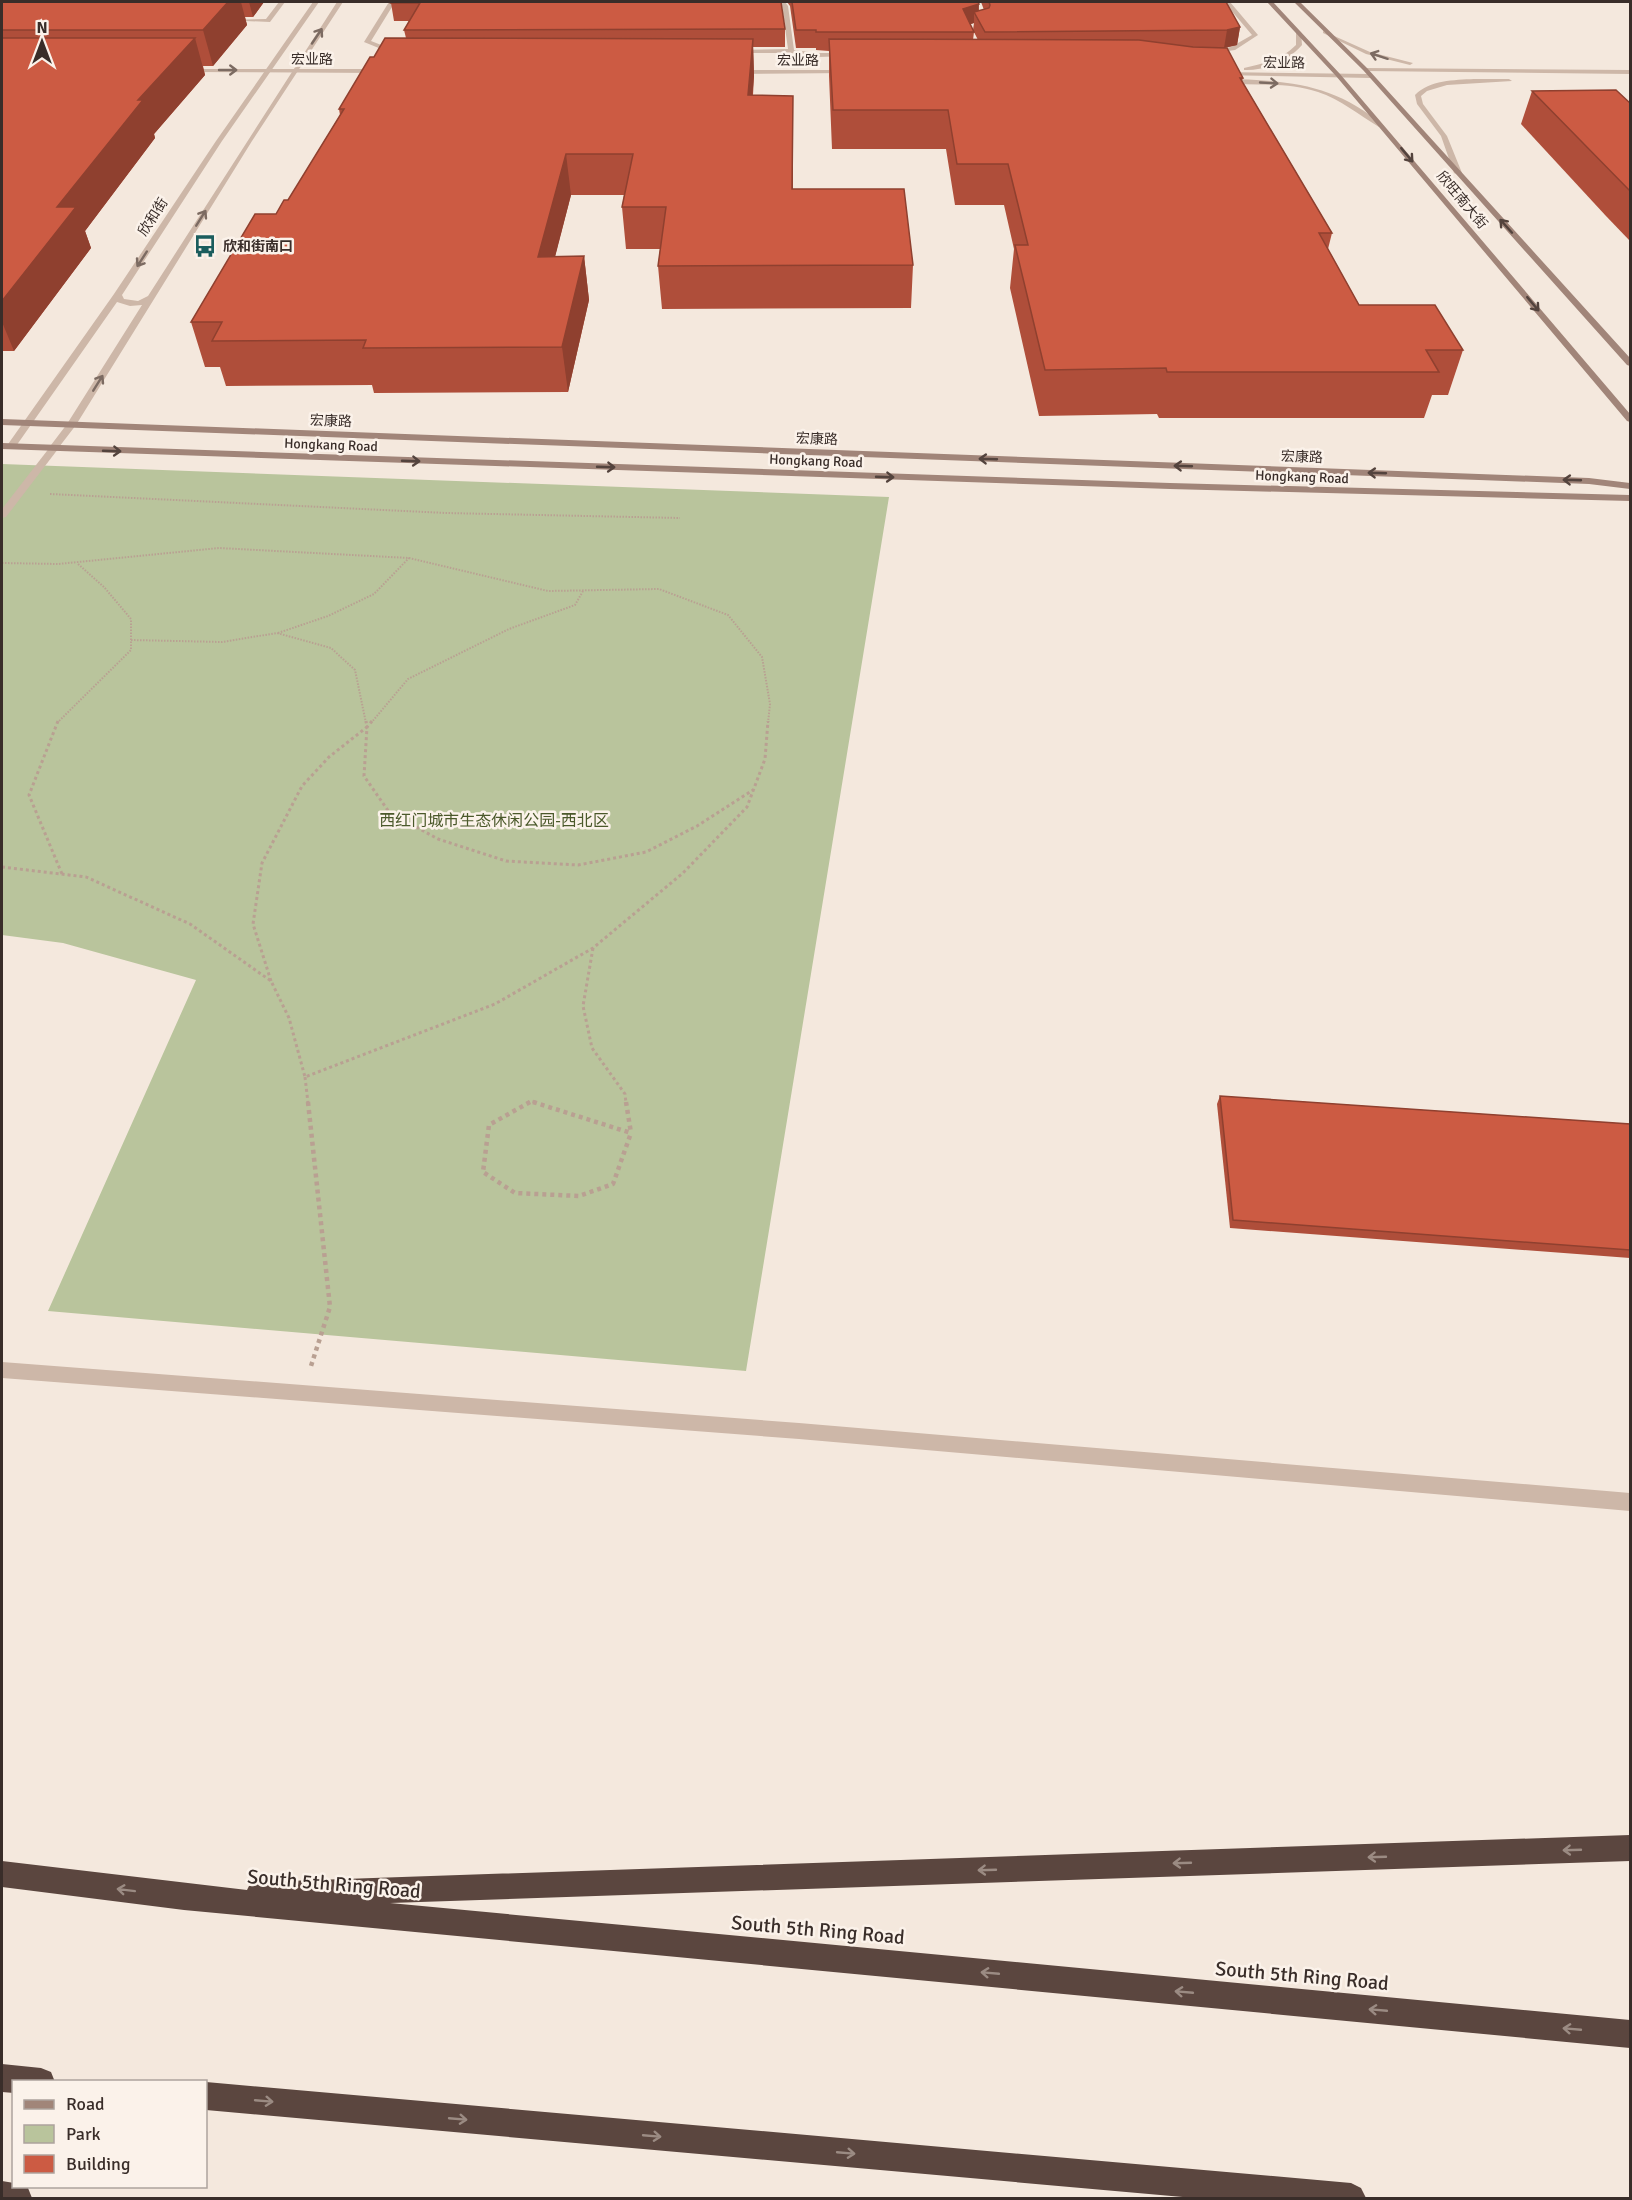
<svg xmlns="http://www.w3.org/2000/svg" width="1632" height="2200" viewBox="0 0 1632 2200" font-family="Signika,'Noto Sans SC',sans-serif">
	<rect width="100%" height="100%" fill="#f4e8dd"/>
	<path fill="#b9c49c" d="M2 464 889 497 746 1371 48 1311 196 980 63 943 2 935Z"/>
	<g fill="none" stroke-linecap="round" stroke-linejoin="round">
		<g stroke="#b9a092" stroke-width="2" stroke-dasharray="1.5 1.5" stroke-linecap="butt">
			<path d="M50 494 446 513 680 518"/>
			<path d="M2 563 58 564 219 548 409 558 548 591 659 589 728 615 762 657 770 704 768 723"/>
			<path d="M278 633 328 616 374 594 409 558"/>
			<path d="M131 640 222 642 277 633 331 648 355 670 366 723"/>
			<path d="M57 723 131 650V619L104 587 77 563"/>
			<path d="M371 723 408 679 509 629 575 605 583 591"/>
		</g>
		<g stroke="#b9a092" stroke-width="3" stroke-dasharray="3 3" stroke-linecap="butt">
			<path d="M58 721 29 795 62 874"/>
			<path d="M372 721 367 727 364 776 389 812 438 839 506 861 578 865 646 852 697 826 753 790"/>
			<path d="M2 867 86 877 190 924 271 981 289 1018 305 1077 495 1004 593 948 683 873 747 807 765 759 768 721"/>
			<path d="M593 948 583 1006 592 1048 625 1094 626 1103"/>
			<path d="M271 981 253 924 262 863 302 786 329 757 367 727 366 721"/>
			<path d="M305 1077 308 1103"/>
			<path d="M527 1103 531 1101 538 1103"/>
		</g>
		<g stroke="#b9a092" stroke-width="4.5" stroke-dasharray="4 4" stroke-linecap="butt">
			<path d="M308 1102 330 1307 311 1366"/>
			<path d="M530 1102 489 1125 483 1172 515 1193 579 1196 613 1184 631 1133"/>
			<path d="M533 1102 631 1133"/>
			<path d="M626 1102 631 1133"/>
		</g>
		<g fill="#cdb7a8" fill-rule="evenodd">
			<path d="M279 2H285L270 22 223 20 266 19Z"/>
			<path d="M389 2H395L371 41 394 50 402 51 400 54 391 53 364 42Z"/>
			<path d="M779 2H785L788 6 794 50 818 53H848L850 56 818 57 791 53H733L735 50 788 49 782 6Z"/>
			<path d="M1224 2H1230L1258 35 1235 50 1206 54V52L1231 47 1252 35Z"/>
			<path d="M182 69H379L382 71 379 73 184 72Z"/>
			<path d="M847 70 849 73 733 74 730 72 733 70Z"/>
			<path d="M1222 72 1370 74 1373 76 1370 78 1220 75Z"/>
			<path d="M50 447 58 449 6 517 2 518V509Z"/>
		</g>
		<g fill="#cdb7a8" fill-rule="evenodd">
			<path d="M313 2H319L222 141 122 295 124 299 138 301 148 296 337 2H343L252 141 76 425 56 451H50L48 449 67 424 142 305 130 306 117 302 14 449H8L6 447 114 294 216 141Z"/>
			<path d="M1296 31 1301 32 1302 45C1288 61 1265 71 1244 70V68C1264 63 1281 60 1296 45Z"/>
			<path d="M1323 31 1370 52 1413 63 1410 65 1366 54 1323 33Z"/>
			<path d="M1363 68 1630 70V74L1365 71Z"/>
			<path d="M1223 79C1286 80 1334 83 1384 126L1379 127C1359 115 1340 99 1318 92 1286 81 1253 87 1221 82Z"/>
			<path d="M1474 79H1509L1512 81 1447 85 1427 91 1421 96 1423 104 1447 136 1462 173 1458 175 1454 173 1441 136 1417 104 1415 95C1430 80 1454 80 1474 79Z"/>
			<path d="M2 1362 799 1423 1630 1493V1511L799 1439 2 1378Z"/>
		</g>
		<g fill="#a18579" fill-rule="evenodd">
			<path d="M1267 2H1273L1340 74 1630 414V422L1627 421 1336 76Z"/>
			<path d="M1294 2H1300L1367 68 1630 358V366L1627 365 1363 70Z"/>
			<path d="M2 419 1589 478 1630 483V489L1589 484 2 425Z"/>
			<path d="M2 443 1170 483 1630 495V501L1170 489 2 449Z"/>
		</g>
		<g fill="#5b463f" fill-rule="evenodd">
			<path d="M1630 1835V1861L390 1903 1630 2020V2048L184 1910 2 1887V1861L247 1890 249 1886 258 1882Z"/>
			<path d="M2 2064 41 2068 51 2072 55 2082H14V2093L2 2092Z"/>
			<path d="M206 2082 1351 2183 1361 2188 1366 2198H1194L206 2110Z"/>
			<path d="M2 2181 14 2183V2186L28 2188 32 2198H2Z"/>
		</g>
	</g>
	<g fill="#af4e3a" fill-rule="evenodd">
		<path d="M2 2H264L253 17H245L247 25 213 66H203L205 75 154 134 155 138 85 231 91 248 14 351H2Z"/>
		<path d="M781 2 785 29V47H753L754 76 753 95 793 96V189L913 265 911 308 662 309 658 266 660 249H626L622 207 624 195H571L555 256H584L589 300 568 392 374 393 372 385 226 386 220 367H205L191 322 288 200 340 115 339 109 374 57 406 38 404 30 409 21H394L391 3Z"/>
		<path d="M787 2H978L979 11 984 10 981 2H1226L1240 27 1237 45 1224 48 1243 78 1242 81 1332 233 1328 249 1359 305 1463 350 1448 395H1432L1424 418H1159L1157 414 1039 416 1010 288 1014 249 1004 205H955L946 149H832L829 76V51L816 50V48H796L790 6ZM974 23 973 30 978 40H973L974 32 970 24Z"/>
		<path d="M1532 91 1630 103V241L1606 216 1521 124Z"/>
		<path d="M1220 1096 1630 1124V1258L1230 1228 1217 1104Z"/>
	</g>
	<g fill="#8f402f">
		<path d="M228 2H241L247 25 213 66 203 30Z"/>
		<path d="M249 2H264L253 17Z"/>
		<path d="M979 4 978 20 974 12V23L962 27 963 9Z"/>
		<path d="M1240 27 1237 45 1224 48 1227 30Z"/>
		<path d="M195 38 205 75 154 134 155 138 85 231 91 248 14 351 2 322V301L57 207 138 100Z"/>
		<path d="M753 39 754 76 749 134 748 95Z"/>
		<path d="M793 96V135L792 231V189Z"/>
		<path d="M566 154 571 195 544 300 538 257Z"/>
		<path d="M584 256 589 300 568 392 562 347Z"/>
	</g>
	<g fill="#cc5b43" stroke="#8f402f" stroke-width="1.5">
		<path d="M2 2H228L203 30H2Z"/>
		<path d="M392 2H781L785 29 404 30 420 3H391Z"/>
		<path d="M792 2H978L979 4 963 9 974 32H816V30H796Z"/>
		<path d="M989 2H1226L1240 27 1227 30 985 32 974 12 989 8 990 5Z"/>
		<path d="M2 38H195L138 100H143L57 207H76L2 301Z"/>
		<path d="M385 38 753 39 748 95 793 96 792 189H904L913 265 658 266 666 207H622L633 154H566L538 257 584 256 562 347 363 348 366 340 212 341 222 322H191L255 214H276L284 200H288L344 109H339L370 57H374Z"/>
		<path d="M829 39 1139 40 1193 47 1227 48 1243 78H1240L1332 233H1319L1359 305H1435L1463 350H1426L1439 372H1167L1166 368 1045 370 1015 245H1028L1008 164H957L948 110H833Z"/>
		<path d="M1616 90 1630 103V191L1532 91Z"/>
		<path d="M1220 1096 1630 1124V1250L1233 1220Z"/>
	</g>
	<defs><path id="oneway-shaft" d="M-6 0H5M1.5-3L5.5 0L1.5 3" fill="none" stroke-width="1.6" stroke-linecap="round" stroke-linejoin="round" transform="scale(1.5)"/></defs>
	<g stroke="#7c6b62">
		<use href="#oneway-shaft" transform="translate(317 36) rotate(-56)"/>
		<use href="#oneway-shaft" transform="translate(1379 56) rotate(-162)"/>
		<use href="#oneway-shaft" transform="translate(228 70)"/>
		<use href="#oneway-shaft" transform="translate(1269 83) rotate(3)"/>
		<use href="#oneway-shaft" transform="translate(201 218) rotate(-58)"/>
		<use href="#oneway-shaft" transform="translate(142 259) rotate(123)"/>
		<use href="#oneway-shaft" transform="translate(98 383) rotate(-58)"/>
	</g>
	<g stroke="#53433d">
		<use href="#oneway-shaft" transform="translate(1407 155) rotate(50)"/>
		<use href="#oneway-shaft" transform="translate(1506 226) rotate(-132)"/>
		<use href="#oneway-shaft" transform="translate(1533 304) rotate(50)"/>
		<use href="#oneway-shaft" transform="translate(112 451) rotate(2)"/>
		<use href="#oneway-shaft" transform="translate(988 459) rotate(-178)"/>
		<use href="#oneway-shaft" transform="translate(411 461) rotate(2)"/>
		<use href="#oneway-shaft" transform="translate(1183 466) rotate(-178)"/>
		<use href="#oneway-shaft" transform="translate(606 467) rotate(2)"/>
		<use href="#oneway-shaft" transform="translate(1377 473) rotate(-178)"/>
		<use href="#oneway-shaft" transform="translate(885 477) rotate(2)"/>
		<use href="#oneway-shaft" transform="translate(1572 480) rotate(-178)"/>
	</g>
	<g stroke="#9b8b83">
		<use href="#oneway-shaft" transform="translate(1572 1850) rotate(178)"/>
		<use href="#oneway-shaft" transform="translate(1377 1857) rotate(178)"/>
		<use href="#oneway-shaft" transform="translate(1182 1863) rotate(178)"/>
		<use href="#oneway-shaft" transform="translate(987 1870) rotate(178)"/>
		<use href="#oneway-shaft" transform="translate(126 1890) rotate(-173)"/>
		<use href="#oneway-shaft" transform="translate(990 1973) rotate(-175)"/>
		<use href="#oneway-shaft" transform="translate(1184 1992) rotate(-175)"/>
		<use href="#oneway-shaft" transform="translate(1378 2010) rotate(-175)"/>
		<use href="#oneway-shaft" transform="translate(1572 2029) rotate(-175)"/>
		<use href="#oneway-shaft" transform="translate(264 2101) rotate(5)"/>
		<use href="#oneway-shaft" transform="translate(458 2119) rotate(5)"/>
		<use href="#oneway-shaft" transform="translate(652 2136) rotate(5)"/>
		<use href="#oneway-shaft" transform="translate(846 2153) rotate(5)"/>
	</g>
	<defs>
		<g id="bus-bare" transform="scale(1.8)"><path d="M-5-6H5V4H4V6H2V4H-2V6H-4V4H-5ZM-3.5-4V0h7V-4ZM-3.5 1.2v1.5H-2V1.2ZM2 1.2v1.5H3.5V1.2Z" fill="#1b5d5d" stroke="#fbf2ea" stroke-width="2.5" paint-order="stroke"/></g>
	</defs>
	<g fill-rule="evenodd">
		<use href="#bus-bare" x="205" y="246"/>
	</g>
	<g text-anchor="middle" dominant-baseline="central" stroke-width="5" stroke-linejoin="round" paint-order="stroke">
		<g font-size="14" fill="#392d29" stroke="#fbf2ea">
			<text x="312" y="59">宏业路</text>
			<text x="798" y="60">宏业路</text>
			<text transform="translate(1284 63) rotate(1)">宏业路</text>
			<text transform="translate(1462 200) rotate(50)">欣旺南大街</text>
			<text transform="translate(153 217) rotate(-57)">欣和街</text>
			<text transform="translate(331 421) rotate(2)">宏康路</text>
			<text transform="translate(817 439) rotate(2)">宏康路</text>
			<text transform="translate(331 445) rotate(2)">Hongkang Road</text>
			<text transform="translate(1302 457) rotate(2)">宏康路</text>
			<text transform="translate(816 461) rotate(2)">Hongkang Road</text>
			<text transform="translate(1302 477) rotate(2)">Hongkang Road</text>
		</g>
		<g font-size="14" font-weight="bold" fill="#392d29" stroke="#fbf2ea" text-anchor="start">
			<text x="223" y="246">欣和街南口</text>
		</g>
		<g font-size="16" fill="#4b592b" stroke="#fbf2ea">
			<text x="494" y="821">西红门城市生态休闲公园-西北区</text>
		</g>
		<g font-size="20" fill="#392d29" stroke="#fbf2ea">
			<text transform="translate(334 1884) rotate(5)">South 5th Ring Road</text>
			<text transform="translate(818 1930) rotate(5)">South 5th Ring Road</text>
			<text transform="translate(1302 1976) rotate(5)">South 5th Ring Road</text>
		</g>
	</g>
	<rect width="1632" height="2200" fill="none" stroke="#392d29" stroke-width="6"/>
	<rect x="12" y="2080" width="195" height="108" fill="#fbf2ea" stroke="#ada39d" stroke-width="1.5"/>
	<rect x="24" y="2100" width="30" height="9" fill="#a18579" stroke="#ada39d" stroke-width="1.5"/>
	<text x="66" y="2110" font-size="18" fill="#392d29">Road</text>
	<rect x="24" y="2125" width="30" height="18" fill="#b9c49c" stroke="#ada39d" stroke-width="1.5"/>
	<text x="66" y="2140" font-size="18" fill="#392d29">Park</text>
	<rect x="24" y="2155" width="30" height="18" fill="#cc5b43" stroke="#ada39d" stroke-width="1.5"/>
	<text x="66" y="2170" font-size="18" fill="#392d29">Building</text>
	<g transform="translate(42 42)" stroke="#fbf2ea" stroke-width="4.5" paint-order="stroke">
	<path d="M0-4.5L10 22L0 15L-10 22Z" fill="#392d29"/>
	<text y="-9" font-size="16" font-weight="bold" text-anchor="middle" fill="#392d29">N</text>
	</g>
</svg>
